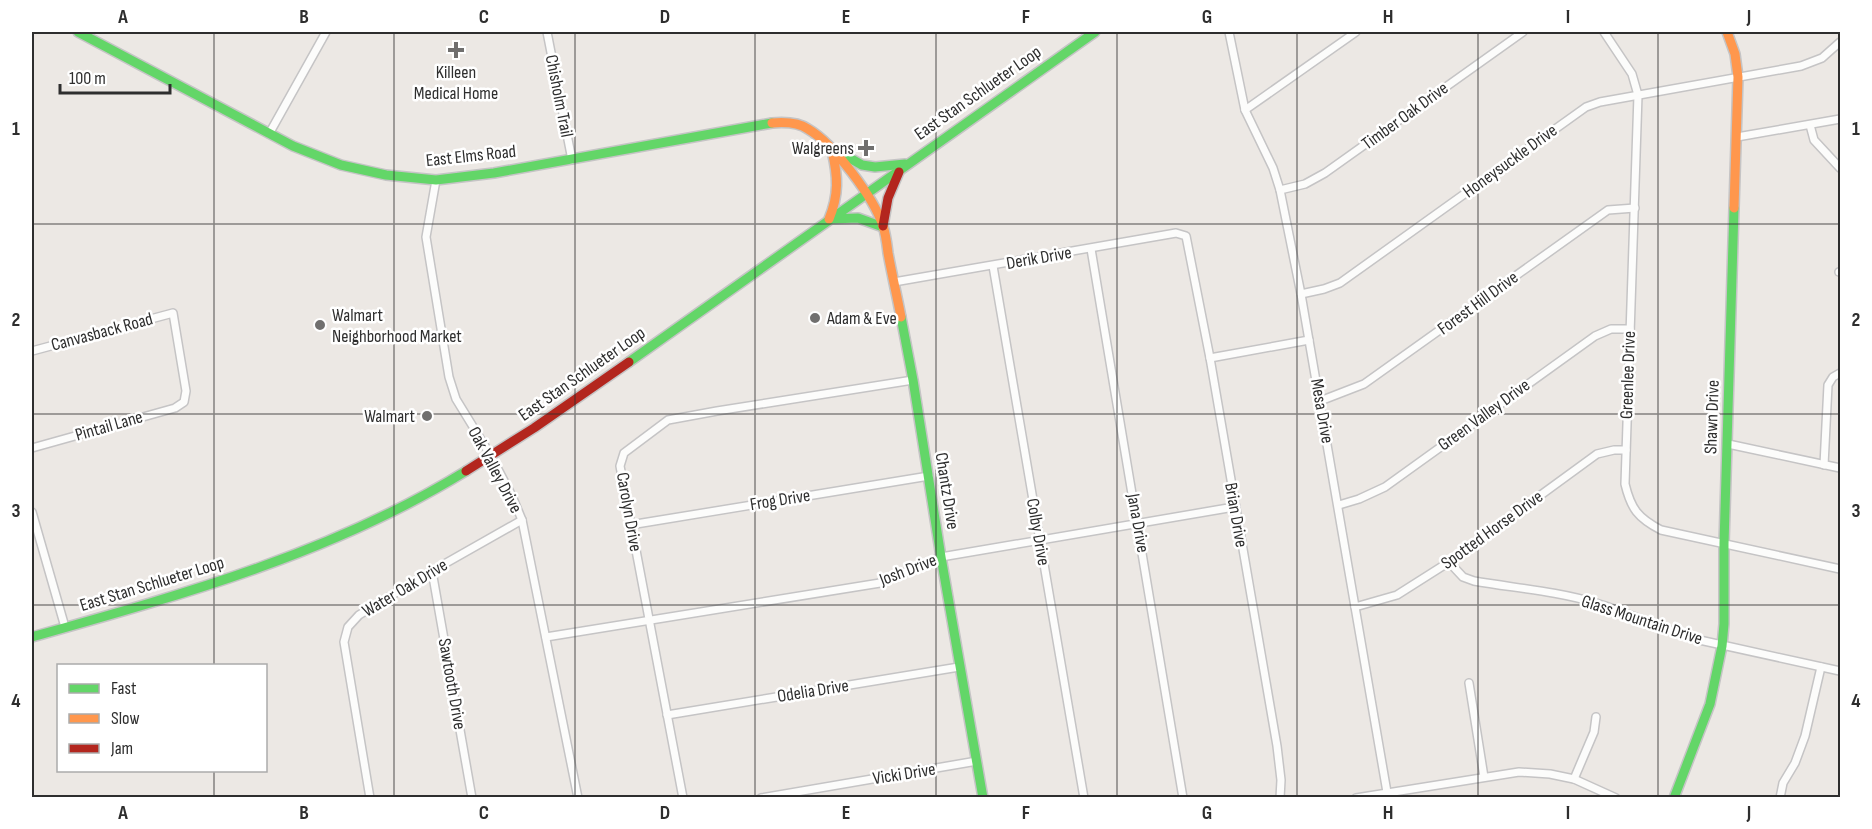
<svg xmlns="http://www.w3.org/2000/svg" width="1872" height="829" viewBox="0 0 1872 829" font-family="'Sofia Sans Condensed',sans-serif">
	<rect width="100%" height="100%" fill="#ece8e4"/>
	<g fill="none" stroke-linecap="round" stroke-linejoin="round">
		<g stroke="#c5c4c5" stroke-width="10">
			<g id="street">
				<path d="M547 32 572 160"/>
				<path d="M1229 32 1245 110 1273 168 1280 190 1301 294 1388 798"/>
				<path d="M1604 32 1632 74 1638 95 1625 484C1631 509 1638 518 1661 530L1840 569"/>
				<path d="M1245 110 1356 32"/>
				<path d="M1810 125 1814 140 1840 168"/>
				<path d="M269 134 326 32"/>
				<path d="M1737 137 1840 119"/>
				<path d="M436 180 426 237 449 377 456 399 491 456 512 496 522 520 578 798"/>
				<path d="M1280 190 1305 184 1325 173 1523 32"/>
				<path d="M1091 249 1183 798"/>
				<path d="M993 266 1084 798"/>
				<path d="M1839 272H1840"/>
				<path d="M894 282 1176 233 1186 236 1210 358 1277 746 1281 780 1280 798"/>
				<path d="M1301 294 1324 289 1340 283 1586 107 1600 102 1801 66 1822 58 1840 42"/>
				<path d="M32 351 173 313 186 391 184 402 175 408 32 448"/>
				<path d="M1210 358 1309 340"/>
				<path d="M1320 401 1364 384 1608 210 1635 208"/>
				<path d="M1728 444 1840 468"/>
				<path d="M1824 465 1828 385 1833 377 1840 373"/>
				<path d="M1339 505 1359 499 1385 487 1595 336 1611 329H1630"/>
				<path d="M32 512 65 627"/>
				<path d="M630 525 929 476"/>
				<path d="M1449 562 1463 577 1474 581C1514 588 1557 591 1596 603 1630 613 1661 629 1695 639L1840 671"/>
				<path d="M432 571 472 798"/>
				<path d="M1355 607 1397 595 1449 562 1597 454 1614 450H1626"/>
				<path d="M546 637 880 583 941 557 1234 507"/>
				<path d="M1469 683 1484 777"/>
				<path d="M667 715 959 667"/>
				<path d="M1574 779 1594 732 1596 717"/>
				<path d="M370 798 344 642 348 627 359 615 432 571 522 520"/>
				<path d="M683 798 620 466 624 453 668 420 717 411 913 380"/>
				<path d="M761 798 977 761"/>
				<path d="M1356 798 1519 772 1550 774 1574 779 1616 798"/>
				<path d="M1780 798 1783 783 1795 763 1805 736 1821 667"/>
			</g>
		</g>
		<g stroke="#c5c4c5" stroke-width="12">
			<g id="fast">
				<path d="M78 32 293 146 341 165 386 175 436 180 494 173 772 123"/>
				<path d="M839 152 862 165 875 167 905 164"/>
				<path d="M831 219 858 218 883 227"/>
				<path d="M901 317 913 380 941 557 983 798"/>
				<path d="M629 362 1095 32"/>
				<path d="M32 637C181 595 333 553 466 471"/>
				<path d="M1674 798 1710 704 1722 646 1724 624V544L1734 208"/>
			</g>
		</g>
		<g stroke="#c5c4c5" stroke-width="12">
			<g id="slow">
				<path d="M1727 32 1735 54 1738 77 1734 208"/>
				<path d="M772 123C784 122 798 122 808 129 834 144 874 198 883 226 886 235 887 245 888 253 892 275 897 296 901 317"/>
				<path d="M829 219C839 195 838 176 832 151"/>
			</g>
		</g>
		<g stroke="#c5c4c5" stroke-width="12">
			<g id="jam">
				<path d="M883 226 888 198 899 172"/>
				<path d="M466 471 534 428 629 362"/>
			</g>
		</g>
		<use href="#street" stroke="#fcfcfb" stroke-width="7"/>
		<use href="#fast" stroke="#63d668" stroke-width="9"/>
		<use href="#slow" stroke="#ff974d" stroke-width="9"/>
		<use href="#jam" stroke="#b3261e" stroke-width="9"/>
	</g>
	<path fill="none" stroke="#2e2e2e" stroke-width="1.5" stroke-opacity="0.55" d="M214 32V666M394 32V798M575 32V798M755 32V798M936 32V798M1117 32V798M1297 32V798M1478 32V798M1658 32V798M32 224H1840M32 414H1840M32 605H1840M214 770V798"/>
	<g fill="#706f6e" stroke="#fff" stroke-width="2">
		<path d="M453 41h6v6h6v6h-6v6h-6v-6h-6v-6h6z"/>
		<path d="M863 139h6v6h6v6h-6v6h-6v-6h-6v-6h6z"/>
		<circle cx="815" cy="318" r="6"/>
		<circle cx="320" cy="325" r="6"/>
		<circle cx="427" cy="416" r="6"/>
	</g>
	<g text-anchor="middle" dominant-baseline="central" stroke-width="5" stroke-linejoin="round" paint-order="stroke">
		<g font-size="18" fill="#2e2e2e" stroke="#fff" text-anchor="end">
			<text x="456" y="72" text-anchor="middle">Killeen<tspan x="456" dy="21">Medical Home</tspan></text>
			<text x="854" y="148">Walgreens</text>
			<text x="332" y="315" text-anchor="start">Walmart<tspan x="332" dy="21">Neighborhood Market</tspan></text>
			<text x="827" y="318" text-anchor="start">Adam &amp; Eve</text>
			<text x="415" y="416">Walmart</text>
		</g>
		<g font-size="18" fill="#2e2e2e" stroke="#fff">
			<text transform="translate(978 93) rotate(-35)">East Stan Schlueter Loop</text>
			<text transform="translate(559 96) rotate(79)">Chisholm Trail</text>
			<text transform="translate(1405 116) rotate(-36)">Timber Oak Drive</text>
			<text transform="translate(471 156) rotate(-6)">East Elms Road</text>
			<text transform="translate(1510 161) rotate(-36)">Honeysuckle Drive</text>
			<text transform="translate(1039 258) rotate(-10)">Derik Drive</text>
			<text transform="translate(1478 303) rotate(-36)">Forest Hill Drive</text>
			<text transform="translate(102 332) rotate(-15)">Canvasback Road</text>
			<text transform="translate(582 374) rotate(-35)">East Stan Schlueter Loop</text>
			<text transform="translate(1628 375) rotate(-88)">Greenlee Drive</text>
			<text transform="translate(1322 411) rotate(80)">Mesa Drive</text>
			<text transform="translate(1484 415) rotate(-36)">Green Valley Drive</text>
			<text transform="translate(1712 417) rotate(-88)">Shawn Drive</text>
			<text transform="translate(109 426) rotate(-16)">Pintail Lane</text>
			<text transform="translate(495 470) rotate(62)">Oak Valley Drive</text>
			<text transform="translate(947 491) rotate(81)">Chantz Drive</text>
			<text transform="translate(780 500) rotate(-9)">Frog Drive</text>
			<text transform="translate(629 512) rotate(80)">Carolyn Drive</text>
			<text transform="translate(1236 515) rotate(80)">Brian Drive</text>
			<text transform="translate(1138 523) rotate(80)">Jana Drive</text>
			<text transform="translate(1492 530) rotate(-36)">Spotted Horse Drive</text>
			<text transform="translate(1038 532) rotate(80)">Colby Drive</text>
			<text transform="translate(908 570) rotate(-21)">Josh Drive</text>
			<text transform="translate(152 584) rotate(-17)">East Stan Schlueter Loop</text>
			<text transform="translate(405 588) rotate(-31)">Water Oak Drive</text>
			<text transform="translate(1642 620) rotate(18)">Glass Mountain Drive</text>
			<text transform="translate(452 684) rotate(80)">Sawtooth Drive</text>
			<text transform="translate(813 691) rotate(-9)">Odelia Drive</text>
			<text transform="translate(904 774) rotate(-9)">Vicki Drive</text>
		</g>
	</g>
	<rect width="1872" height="829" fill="none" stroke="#ffffff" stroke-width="66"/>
	<rect x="57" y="664" width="210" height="108" fill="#ffffff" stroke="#ababab" stroke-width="1.5"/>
	<rect x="69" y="684" width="30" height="9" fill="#63d668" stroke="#ababab" stroke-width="1.5"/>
	<text x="111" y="694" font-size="18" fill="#2e2e2e">Fast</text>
	<rect x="69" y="714" width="30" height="9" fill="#ff974d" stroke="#ababab" stroke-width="1.5"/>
	<text x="111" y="724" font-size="18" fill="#2e2e2e">Slow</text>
	<rect x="69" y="744" width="30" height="9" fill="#b3261e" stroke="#ababab" stroke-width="1.5"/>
	<text x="111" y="754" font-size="18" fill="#2e2e2e">Jam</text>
	<path d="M60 84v9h110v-9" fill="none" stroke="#2e2e2e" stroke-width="3"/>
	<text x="69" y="84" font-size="18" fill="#2e2e2e" stroke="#ffffff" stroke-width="4.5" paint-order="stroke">100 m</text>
	<rect x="33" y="33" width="1806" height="763" fill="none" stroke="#2e2e2e" stroke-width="2"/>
	<g font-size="20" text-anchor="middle" font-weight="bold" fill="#2e2e2e">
		<text x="123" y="23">A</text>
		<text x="304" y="23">B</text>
		<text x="484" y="23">C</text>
		<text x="665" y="23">D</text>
		<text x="846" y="23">E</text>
		<text x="1026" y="23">F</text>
		<text x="1207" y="23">G</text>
		<text x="1388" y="23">H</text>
		<text x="1568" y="23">I</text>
		<text x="1749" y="23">J</text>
		<text x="16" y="135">1</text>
		<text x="1856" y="135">1</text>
		<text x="16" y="326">2</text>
		<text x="1856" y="326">2</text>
		<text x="16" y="517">3</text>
		<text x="1856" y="517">3</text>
		<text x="16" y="707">4</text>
		<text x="1856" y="707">4</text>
		<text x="123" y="819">A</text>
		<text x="304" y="819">B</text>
		<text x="484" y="819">C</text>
		<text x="665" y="819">D</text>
		<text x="846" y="819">E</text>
		<text x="1026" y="819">F</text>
		<text x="1207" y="819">G</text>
		<text x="1388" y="819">H</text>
		<text x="1568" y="819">I</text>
		<text x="1749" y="819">J</text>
	</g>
</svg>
